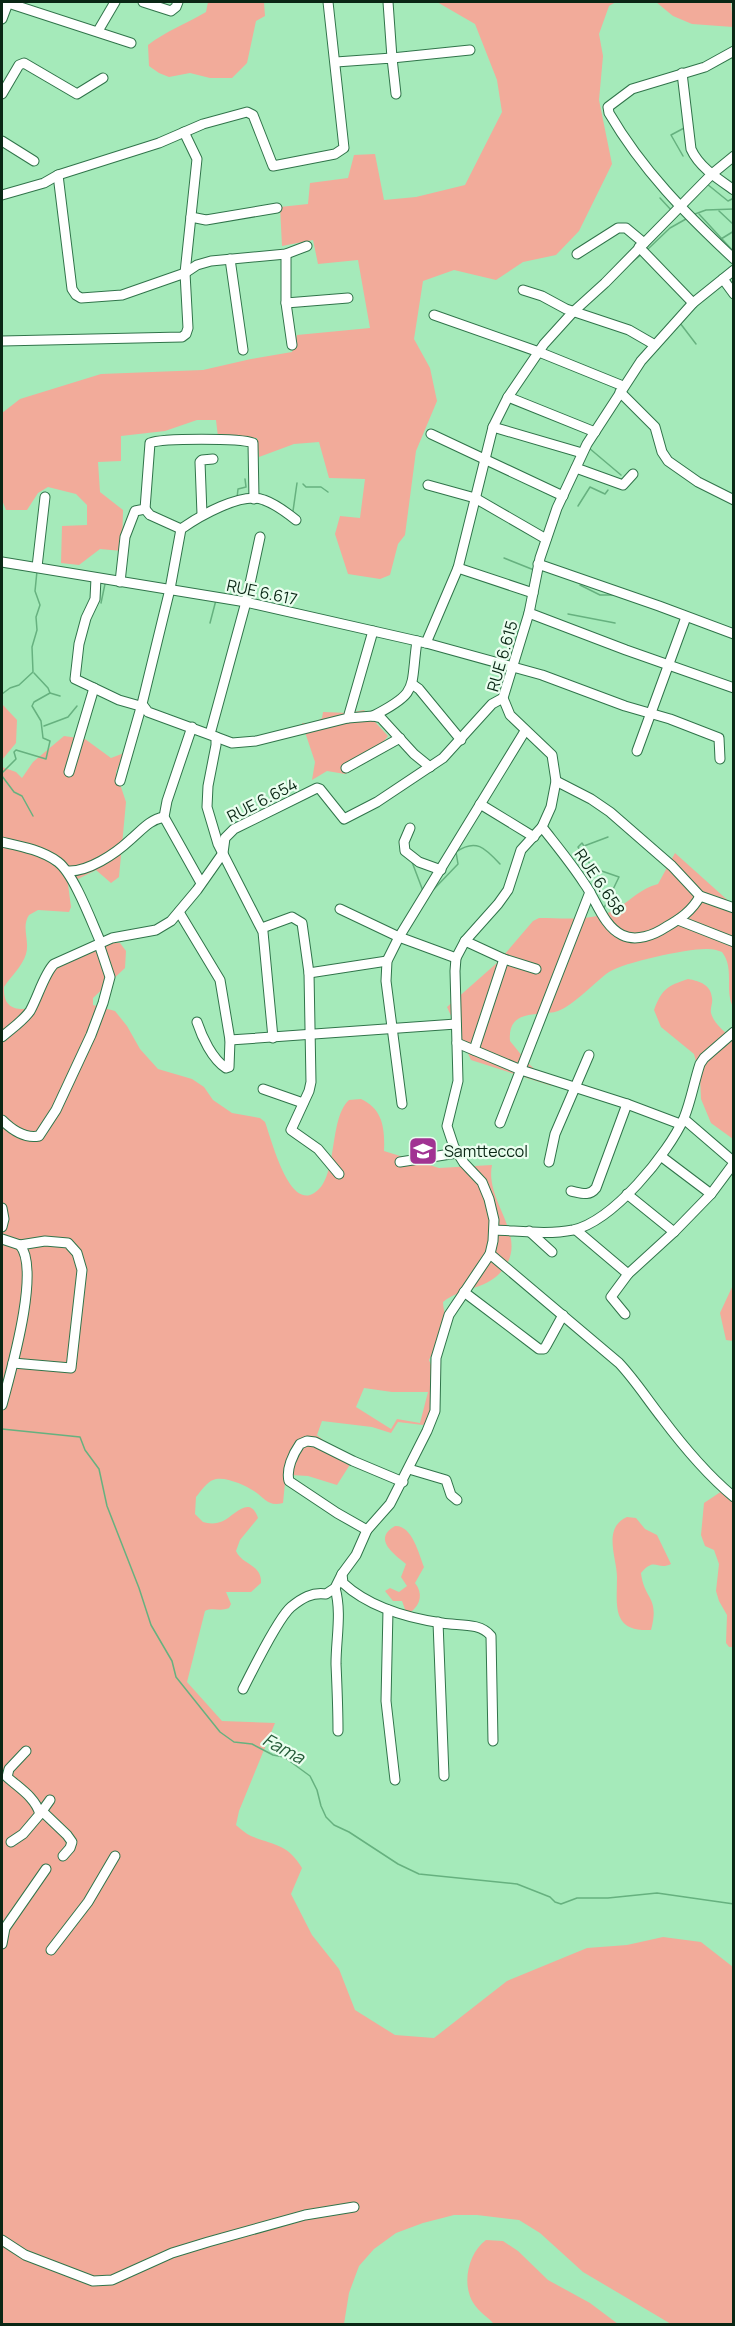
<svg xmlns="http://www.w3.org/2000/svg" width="735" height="2326" viewBox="0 0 735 2326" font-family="Manrope,sans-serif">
	<rect width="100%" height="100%" fill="#a5eaba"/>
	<g fill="#f2ab9a" fill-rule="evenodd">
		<path d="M208 2H264L265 16 256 21 247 63 232 78H210L190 73 169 77 159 73 149 66 148 45C166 31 186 24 206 12Z"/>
		<path d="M437 2H616L609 6 599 34 603 56 599 100 612 164 579 231 556 255 523 262 496 280 454 270 423 281 414 339 430 368 437 401 416 451 405 535 398 544 390 575 380 579 348 574 335 534 340 516 360 518 365 479 329 478 319 442 294 444 259 457 257 438 218 437 216 420H197L165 431 121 436V461L98 462 100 492 123 510 122 551 100 549 79 565 61 563 62 526 87 525V505L76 494 48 487 38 493 27 510H6L2 500V413L20 399 101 374 203 370 251 359 292 352 297 335 370 328 358 260 318 264 313 240 282 246 280 207 308 204 310 183 348 178 354 155 375 154 384 200 416 197 465 185 502 112 497 80 475 24Z"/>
		<path d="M656 2H731L733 27 692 24 673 16Z"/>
		<path d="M2 704 17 720 16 743 2 760Z"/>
		<path d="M364 710 388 736 367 762 345 774 327 771 312 780 315 762 302 723H314L322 718 323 712 349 713Z"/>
		<path d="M64 736 85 739 111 758 124 753 116 772 126 802 119 877 111 883 96 870 68 884 71 907 69 912 38 910 29 915C21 927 30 941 26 954 22 967 11 976 4 987 3 1007 14 1011 32 1008L45 991 51 968 108 942 120 943 126 951 125 968 93 998V1005L115 1011 127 1026 140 1049 158 1069 192 1079 204 1087 213 1100 232 1113 260 1118 265 1122C271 1138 287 1202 310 1195 340 1185 327 1120 349 1100L361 1099C383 1109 385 1129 384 1151L439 1168 492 1165C484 1203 533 1239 500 1273 484 1290 460 1288 443 1302 443 1309 446 1316 446 1322 444 1337 435 1347 429 1360 437 1380 437 1387 431 1407 430 1415 429 1420 423 1425L398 1422 391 1433 372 1427 322 1421 317 1435 351 1463 337 1485 308 1476 291 1475 285 1483 283 1503C268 1507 265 1498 254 1491 245 1485 223 1475 213 1480 207 1482 201 1491 196 1497L195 1514 203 1522C209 1524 217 1524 223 1521 234 1516 250 1494 258 1518L240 1540 236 1551C242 1565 262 1564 261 1583L251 1592H226L231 1604 229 1608C220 1612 213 1607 205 1611L187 1682 222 1721 275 1723 239 1811 236 1825C241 1829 246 1834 251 1836 274 1845 288 1844 302 1868L291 1894 312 1935 339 1969 355 2010 395 2035 434 2038 507 1981 587 1948 627 1945 663 1937 701 1942 733 1967V2324H671L583 2272 540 2233 519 2220 477 2215H454L423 2223 396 2233 374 2249 359 2266 349 2293 344 2324H2V767L16 772 22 778 33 762ZM364 1388 392 1392H428L420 1423 397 1419 391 1429 356 1407Z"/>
		<path d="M675 853 733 905V1007C724 989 735 969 722 952 717 950 713 949 708 949 689 948 625 962 609 972 596 981 573 1006 558 1011 541 1017 507 1007 510 1041L527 1062 552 1086 471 1060 447 1007 498 962 533 921 539 918C565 918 595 922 618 908 632 899 640 889 658 884Z"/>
		<path d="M688 979C700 981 711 985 712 998 713 1003 710 1008 711 1013 714 1024 725 1032 733 1039V1139L711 1123 701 1099 700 1077 694 1054 661 1027 654 1010C662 989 667 986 688 979Z"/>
		<path d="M733 1285 734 1341H733L726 1340 720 1313Z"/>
		<path d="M722 1491 734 1495 733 1647H729L726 1643 727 1615 719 1601 716 1591 719 1564 714 1550 705 1546 701 1535 704 1503Z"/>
		<path d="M627 1517 636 1518 645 1529 657 1535 671 1564C657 1571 655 1556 641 1573 644 1600 660 1596 651 1630 611 1632 617 1605 617 1577 617 1558 602 1528 627 1517Z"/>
		<path d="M395 1526C412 1525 419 1554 424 1567L415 1583C423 1593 421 1604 411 1612H406L402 1601H393L385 1591 390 1588 399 1592 407 1586 401 1577 406 1564C394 1554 372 1539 395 1526Z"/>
		<path d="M486 2240 503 2241 518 2251 548 2280 590 2303 618 2324H494C488 2317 479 2312 474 2304 461 2285 468 2253 486 2240Z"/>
	</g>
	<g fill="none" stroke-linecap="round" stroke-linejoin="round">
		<g stroke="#66b17f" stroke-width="1.5">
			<path d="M683 156 671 135 686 127"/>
			<path d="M707 184 728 201 734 198"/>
			<path d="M660 198 672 211"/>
			<path d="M719 211 734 225"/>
			<path d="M695 214 706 210 734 209"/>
			<path d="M699 214 734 252"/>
			<path d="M721 239 734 231"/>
			<path d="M648 249 670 228 686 219"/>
			<path d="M632 262 642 254"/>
			<path d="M680 323 696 344"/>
			<path d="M589 448 621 475"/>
			<path d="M303 484 306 487H321L328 492"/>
			<path d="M237 498 238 489 246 487 245 479"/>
			<path d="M578 506 590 487 605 494 608 490"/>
			<path d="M293 511 297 483"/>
			<path d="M504 558 534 570"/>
			<path d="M2 567 24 570"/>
			<path d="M580 585 600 595H614"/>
			<path d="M101 603 105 584"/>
			<path d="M568 614 615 623"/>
			<path d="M210 623 216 600"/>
			<path d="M34 673 48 688 50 693 60 696"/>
			<path d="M2 694 10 688 19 685 33 672 32 647 37 630 36 617 40 605 35 591 37 571"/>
			<path d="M44 726 68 717 77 706"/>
			<path d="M2 773 16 759 14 752 16 750 46 759 50 741 43 738 41 721 32 706 34 702 50 693"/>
			<path d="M2 776 14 792 22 796 33 816"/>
			<path d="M412 862 423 891"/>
			<path d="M434 889 458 864 456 852C476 838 485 848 500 864"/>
			<path d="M604 908 619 877 593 868 578 847 582 843 584 846 608 837"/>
			<path d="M2 1429 80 1437 85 1450 99 1469 107 1506 139 1588 151 1625 172 1661 176 1677 220 1732 234 1742 252 1744 273 1755 284 1757 310 1776 317 1790 321 1806 326 1817 334 1825 349 1832 398 1864 419 1874 517 1884 550 1897 555 1902 561 1904 577 1898H608L657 1893 734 1904"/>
		</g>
		<g stroke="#30744a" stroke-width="11">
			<g id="minor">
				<path d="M5 2 131 43"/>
				<path d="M143 2 171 11 176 7 178 2"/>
				<path d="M388 2 392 58 470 50"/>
				<path d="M2 19 8 3"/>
				<path d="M98 31 115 2"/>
				<path d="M734 51 705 67 632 89 608 107 609 113C643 171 685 213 734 259"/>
				<path d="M336 62 392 58 396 94"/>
				<path d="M682 73 691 149C699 167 718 179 734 190"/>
				<path d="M2 94 19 65 24 63 77 94 103 78"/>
				<path d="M2 141 34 161"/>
				<path d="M58 175 72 289 76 295 81 298 122 295 185 273 197 265 211 261 286 254 307 246"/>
				<path d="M2 195 44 183 58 175 159 143 203 124 247 112 253 115 273 166 335 154 344 148 328 2"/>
				<path d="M191 217 206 220 277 208"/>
				<path d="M639 247 693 303"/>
				<path d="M286 254V303L292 345"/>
				<path d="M577 254 618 228H626L644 243"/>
				<path d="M230 259 243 350"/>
				<path d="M723 279 734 294"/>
				<path d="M523 290 542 296 566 309 629 330 655 345"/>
				<path d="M286 303 348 298"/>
				<path d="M434 315 539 352 623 386"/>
				<path d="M2 341 182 337 186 334 188 328 185 273 197 159 184 132"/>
				<path d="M620 392 655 427 662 452 668 461 698 482 734 500"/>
				<path d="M508 397 595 432"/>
				<path d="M493 427 582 453"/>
				<path d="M431 434 563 496"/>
				<path d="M576 468 623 485 633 474"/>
				<path d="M428 485 475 498 546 539"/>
				<path d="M145 509 150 515 181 529"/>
				<path d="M202 514 200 462 202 460 213 459"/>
				<path d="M2 562 246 602 426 643 542 675 625 706 670 719 719 738 720 759"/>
				<path d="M538 564 659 606 734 634"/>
				<path d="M37 567 45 497"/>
				<path d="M458 568 533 593"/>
				<path d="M96 578 95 599 86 618 79 644 75 679 119 700 140 706 142 704 120 781"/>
				<path d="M120 582 125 537 135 511 145 509 150 443C162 438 241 438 253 443L254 499"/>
				<path d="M529 613 626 650 734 688"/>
				<path d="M426 643 458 568 493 427 508 397 544 344 573 312 605 283 712 174 734 156"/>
				<path d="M412 684 419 689 461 740"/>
				<path d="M373 716C420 692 410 689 417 641"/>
				<path d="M348 718 373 716 381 718 414 754 430 767"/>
				<path d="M192 727 167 801 164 817 201 883"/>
				<path d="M210 734 246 602 260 537"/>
				<path d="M216 737 232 743 256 741 348 718 373 631"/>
				<path d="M637 751 686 617"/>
				<path d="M346 768 400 738"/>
				<path d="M69 772 94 688"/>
				<path d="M556 781 591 799 610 812 672 866 700 896 734 908"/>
				<path d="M480 804 534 837"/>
				<path d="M542 827C556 845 571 863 584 883 596 899 603 926 622 935 636 942 654 935 666 927 680 919 692 911 700 896"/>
				<path d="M410 828 404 842 405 851 419 862 441 870"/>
				<path d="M2 842C20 846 42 850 58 862 74 874 92 923 101 943"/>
				<path d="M68 871C88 872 115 854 130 840 142 830 149 820 164 817"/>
				<path d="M340 909 399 937 456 958"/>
				<path d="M179 912 220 980 230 1040 229 1067 226 1068C212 1059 202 1037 197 1022"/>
				<path d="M678 920 734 942"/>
				<path d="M262 928 292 917 302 923 309 973 311 1082 309 1091 291 1130 318 1149 339 1174"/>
				<path d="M465 941 504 959 536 969"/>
				<path d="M309 973 387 961"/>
				<path d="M2 1037C11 1029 23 1021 30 1011 38 997 44 974 54 964L112 938 156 930 171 921 197 890 223 853 225 838 234 829 317 788 320 789 344 819 377 802 443 758 492 704 503 698"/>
				<path d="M273 1038 263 932 218 844 207 807 208 786 216 745V737L148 712 142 704 170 589 181 529C198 517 242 491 264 500 275 504 286 512 296 520"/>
				<path d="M230 1040 456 1024"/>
				<path d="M457 1043 521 1070 627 1104 680 1124"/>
				<path d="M474 1050 504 959"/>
				<path d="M263 1089 303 1103"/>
				<path d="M402 1104 386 981 387 961 399 937 525 731"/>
				<path d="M684 1119 734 1162"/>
				<path d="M2 1120C12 1130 24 1139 39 1136L56 1110 91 1035 103 1003 110 977 99 944"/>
				<path d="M500 1123 590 892"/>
				<path d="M662 1157 711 1194"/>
				<path d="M400 1162 457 1153"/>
				<path d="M549 1162 555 1134 589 1055"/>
				<path d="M571 1191C581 1193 589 1197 596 1188L627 1104"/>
				<path d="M627 1194 674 1232"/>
				<path d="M2 1208 4 1219 2 1227"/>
				<path d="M495 1230C520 1231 548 1235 573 1230 613 1221 668 1154 684 1118 691 1101 694 1082 700 1064L704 1058 734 1032"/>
				<path d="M576 1230 628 1274"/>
				<path d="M529 1231 552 1252"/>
				<path d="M2 1239 20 1245 45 1241 68 1243 77 1253 82 1270 71 1368 13 1363"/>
				<path d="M490 1254 619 1363C635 1380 647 1399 662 1418 683 1446 706 1474 734 1497"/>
				<path d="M464 1292 539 1349H544L546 1346 563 1315"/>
				<path d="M625 1314 611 1297 628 1274 674 1232 711 1194 734 1163"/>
				<path d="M2 1405C10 1374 41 1270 20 1245"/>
				<path d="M409 1469 446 1480 451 1495 457 1500"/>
				<path d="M367 1530 337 1513 289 1481C286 1469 293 1454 300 1444L307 1441 315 1442 353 1461 403 1482"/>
				<path d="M335 1588C342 1613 336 1638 336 1664 337 1686 338 1708 338 1731"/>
				<path d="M388 1610 386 1701 395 1780"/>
				<path d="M438 1622 444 1776"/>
				<path d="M243 1689C251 1673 279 1617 291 1607 302 1598 312 1592 326 1594L335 1588 342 1574"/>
				<path d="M493 1741 491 1636C480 1622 458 1626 442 1623 408 1618 369 1607 343 1583L342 1574 356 1555 367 1530 390 1504 427 1431 435 1411 436 1358 449 1315 490 1254 493 1241 494 1220 489 1199 482 1182 464 1163 454 1147 447 1126 458 1081 455 971 456 958 465 941 498 904 508 890 521 850 542 827 551 807 556 781 552 755 510 715 503 698 529 613 540 558 557 508 587 444 641 361 693 303 734 270"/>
				<path d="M26 1751 9 1769 7 1777C19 1788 35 1797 40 1814L50 1800"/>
				<path d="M11 1842 23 1834 40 1814 44 1813 67 1835 72 1842 70 1848 63 1856"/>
				<path d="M2 1944 5 1928 46 1869"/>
				<path d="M51 1950 88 1902 115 1856"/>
				<path d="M2 2240 25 2255 93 2281 112 2280 172 2253 208 2242 305 2215 354 2207"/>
			</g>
		</g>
		<use href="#minor" stroke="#fff" stroke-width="9"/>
	</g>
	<defs>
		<g id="school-square" transform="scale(1.5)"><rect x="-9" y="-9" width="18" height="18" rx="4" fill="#a13392" stroke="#eafeef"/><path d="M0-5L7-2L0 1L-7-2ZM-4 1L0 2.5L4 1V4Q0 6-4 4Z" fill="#fff"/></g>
	</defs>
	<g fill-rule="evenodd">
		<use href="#school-square" x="423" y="1151"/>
	</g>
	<g text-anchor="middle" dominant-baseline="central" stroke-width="4.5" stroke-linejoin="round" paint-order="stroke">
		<g font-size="16" fill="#0a2715" stroke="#eafeef">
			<text transform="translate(262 592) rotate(12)">RUE 6.617</text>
			<text transform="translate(502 656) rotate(-74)">RUE 6.615</text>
			<text transform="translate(262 800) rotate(-27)">RUE 6.654</text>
			<text transform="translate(600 882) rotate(56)">RUE 6.658</text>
		</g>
		<g font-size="16" fill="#0a2715" stroke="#eafeef" text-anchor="start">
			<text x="444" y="1151">Samtteccol</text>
		</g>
		<g font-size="18" font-style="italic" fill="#245b38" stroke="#eafeef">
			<text transform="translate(284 1748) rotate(28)">Fama</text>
		</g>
	</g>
	<rect width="735" height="2326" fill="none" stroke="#0a2715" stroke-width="6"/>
</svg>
